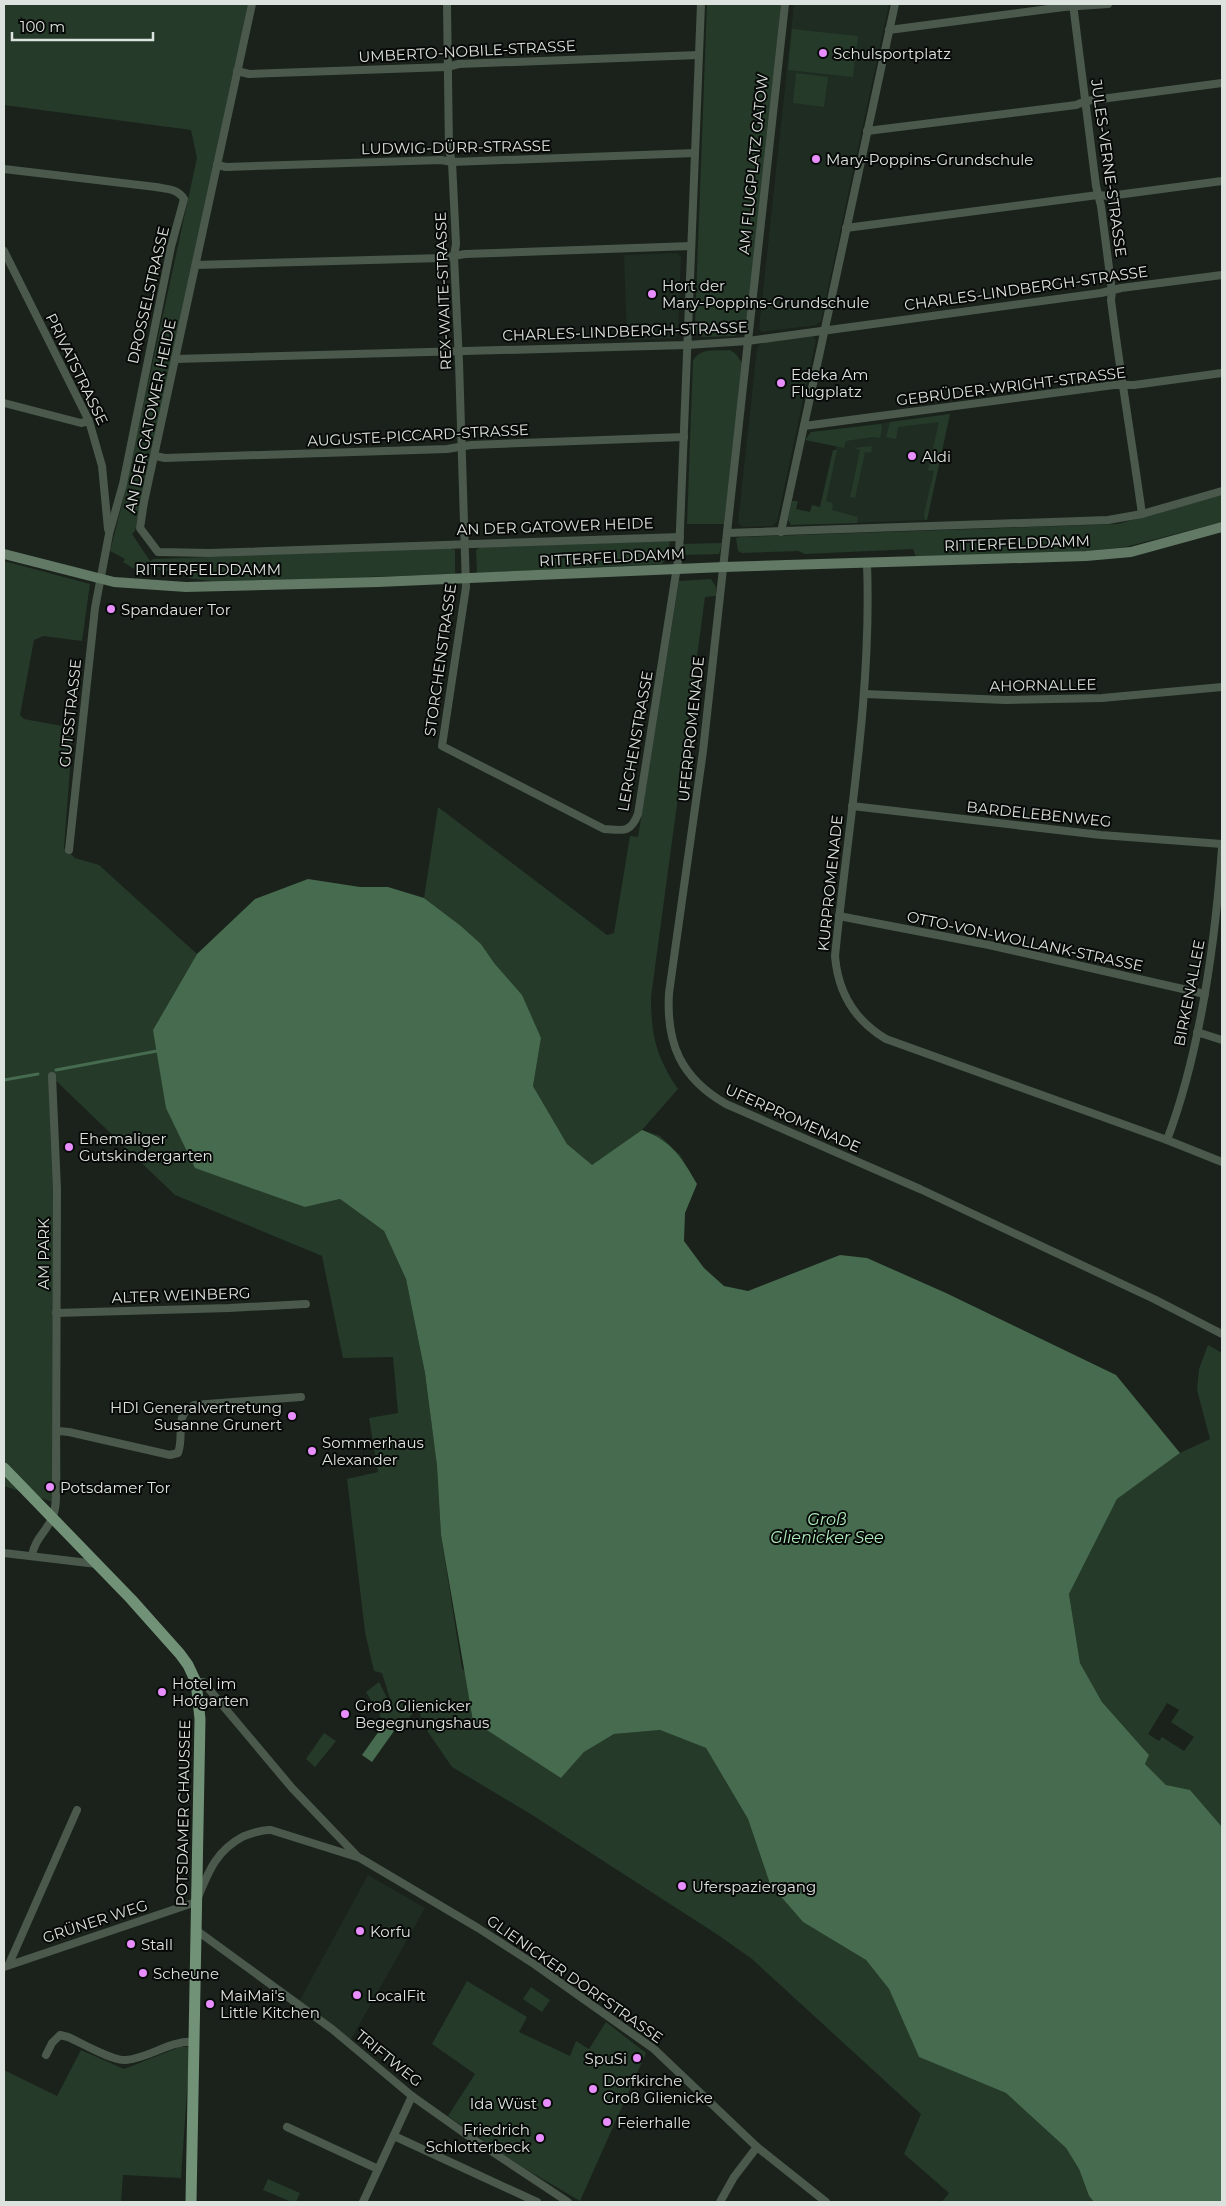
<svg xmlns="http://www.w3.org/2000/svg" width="1226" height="2206" viewBox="0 0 1226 2206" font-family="Montserrat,sans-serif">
	<rect width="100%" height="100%" fill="#1a221b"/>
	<g fill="#1f2c22">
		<path d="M794 4H889L821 321 816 325 762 332 759 329Z"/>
		<path d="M677 253 681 257 678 334 674 338 627 340 624 255Z"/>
		<path d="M813 336 816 340 777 521 772 526 742 527 738 523 757 348 761 343Z"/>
		<path d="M950 414 927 520 819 524 840 429Z"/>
		<path d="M368 1875 425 1908 350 2041 299 2002Z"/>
	</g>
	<g fill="#253a29" fill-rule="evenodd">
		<path d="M4 4H248L135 531 132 534 150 561 153 559 451 548 455 550V574L216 582 189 578V573L148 569 144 575 123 562 125 559 110 551 122 504 197 158 191 130 4 105Z"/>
		<path d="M707 4H781L746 328H742L735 336 703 337 697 334 695 324Z"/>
		<path d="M792 29 858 36 853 77 788 70Z"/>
		<path d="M796 73 828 77 824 107 793 103Z"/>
		<path d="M730 350 736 354 742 363 724 524H687L693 361C699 347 717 351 730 350Z"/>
		<path d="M950 414 927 520H925L924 514 934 471 928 470 939 422 898 427 896 439 886 437 890 422Z"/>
		<path d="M881 424 882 428 880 438 872 437 846 441 844 448 805 440 811 432Z"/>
		<path d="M872 446 871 453 865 452 855 498 850 497 860 450 854 448Z"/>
		<path d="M833 450H837L826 501 833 503 832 510 858 517 857 523 791 525 788 520 792 501H798L796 509 810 512 812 505 820 507Z"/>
		<path d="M1222 495V522L1125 547 1087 551 916 557 913 549 805 554 798 551 742 553 738 551 736 538 741 537 1118 524Z"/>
		<path d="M668 541 670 542 668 554 662 564 477 573 476 550 481 547Z"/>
		<path d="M722 543 719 554 685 555 683 544Z"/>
		<path d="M4 561 90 584 82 641 43 636 34 640 20 715 24 719 73 728 64 848 75 858 99 865 197 954 153 1030 305 1207 340 1199 384 1231 406 1279 425 1373 437 1466 441 1535 462 1668 561 1778 584 1752 614 1734 660 1730 706 1748 748 1819 770 1884 803 1922 866 1960 889 1989 919 2057 1006 2093 1066 2148 1079 2169 1089 2196 1094 2202H942L949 2193 904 2154 921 2114 752 1959 718 1935 529 1813 452 1767 428 1732 417 1707 400 1731 379 1716 390 1699 382 1673 374 1671 365 1632 347 1479 378 1472 369 1418 398 1413 393 1357 343 1358 322 1256 175 1195 52 1077 61 1481H57L56 1503 4 1486Z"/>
		<path d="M711 579 716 587V596L705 597 651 997C651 1034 656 1057 678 1089L642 1130 660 1136 680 1155 697 1184 616 1189 567 1144 533 1086 541 1038 481 944 461 926 424 898 438 807 607 935 614 933 630 836 638 837 679 581Z"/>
		<path d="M1208 1345 1222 1353V1827L1166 1785 1145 1764 1149 1755 1102 1702 1080 1663 1069 1594 1117 1499 1180 1453 1210 1439 1197 1390 1199 1369ZM1167 1703 1179 1710 1171 1722 1194 1737 1184 1751 1162 1737 1159 1741 1148 1734Z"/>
		<path d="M379 1682 387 1698 376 1709 366 1692Z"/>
		<path d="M324 1733 336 1741 315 1767 306 1759Z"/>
		<path d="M467 1981 527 2017 519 2032 570 2056 576 2041 589 2049 606 2022 646 2053 580 2201 524 2168 448 2116 475 2074 432 2044Z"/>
		<path d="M531 1987 550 2000 542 2012 523 1999Z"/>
		<path d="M180 2047H190L181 2178 123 2175 121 2202H4V2070L57 2096 81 2050 124 2069Z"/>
		<path d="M268 2179 300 2193 296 2202H292L263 2190Z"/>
	</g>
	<g fill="#466b4e">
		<path d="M308 879 360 887H388L424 898 461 926 481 944 494 963 522 995 541 1038 533 1086 567 1144 592 1165 642 1130C672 1141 682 1158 697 1184L685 1213 684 1241 704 1268 724 1286 748 1291 840 1255 867 1258 946 1293 1116 1375 1180 1453 1117 1499 1069 1594 1080 1663 1102 1702 1149 1755 1145 1764 1166 1785 1190 1790 1222 1827V2202H1094L1089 2196 1079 2169 1066 2148 1006 2093 919 2057 889 1989 866 1960 803 1922 770 1884 748 1819 706 1748 660 1730 614 1734 584 1752 561 1778 473 1721 441 1535 437 1466 425 1373 406 1279 384 1231 340 1199 305 1207 195 1168 166 1108 153 1030 197 954 255 899Z"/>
		<path d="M384 1724 394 1731 372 1762 362 1755Z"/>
	</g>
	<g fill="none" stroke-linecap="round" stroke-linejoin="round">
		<g stroke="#466b4e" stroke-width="3">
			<path d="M56 1070 157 1051"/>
			<path d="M4 1080 38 1074"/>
		</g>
		<g stroke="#4a594c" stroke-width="8">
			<path d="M252 4 144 502 140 528 158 552 209 553 680 537"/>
			<path d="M447 4 449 150 452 162 456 244 454 256 459 362 466 587 442 746 604 829C623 830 630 834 638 814L679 554 701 4"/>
			<path d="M785 4 703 751 669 993C666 1044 681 1078 726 1104L920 1189 1154 1299 1222 1334"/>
			<path d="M1073 4 1096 186 1101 206 1112 291 1111 300C1120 372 1132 442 1142 514"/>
			<path d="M889 30 1064 7 1108 4"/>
			<path d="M237 71 249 74 447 67 459 64 699 55"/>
			<path d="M867 131 1076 105 1086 101 1222 83"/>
			<path d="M217 165 226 167 441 160 452 162 695 153"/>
			<path d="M4 169 156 187C167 189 178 189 184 199L171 247 123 484 109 534 95 608 69 850"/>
			<path d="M846 228 1098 195 1109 196 1222 181"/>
			<path d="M4 251 89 421 102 466 108 529"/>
			<path d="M196 265 442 258 465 254 691 246"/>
			<path d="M175 359 687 345 748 341 1101 293 1121 288 1222 275"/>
			<path d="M4 403 81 423 89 421"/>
			<path d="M804 426 1114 385H1134L1222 373"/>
			<path d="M155 456 165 458 447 449 471 445 684 437"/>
			<path d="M781 532 895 4"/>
			<path d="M727 533 1108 520 1142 514 1222 491"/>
			<path d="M867 563C872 695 848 825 835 956 838 993 854 1020 886 1039L1167 1140 1222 1162"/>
			<path d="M865 694 1005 700 1102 698 1222 687"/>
			<path d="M852 806 1101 835 1222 844"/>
			<path d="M839 916 989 945 1205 994"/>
			<path d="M1197 1032 1222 1040"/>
			<path d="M52 1076 57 1189 56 1481"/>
			<path d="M1167 1140C1201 1050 1215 944 1222 848"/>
			<path d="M56 1313 229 1308 306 1304"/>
			<path d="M58 1431 69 1432 170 1455 178 1453C185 1435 173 1415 194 1405L301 1397"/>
			<path d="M4 1553 97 1564"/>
			<path d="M32 1556C34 1540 46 1532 52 1518 57 1508 56 1494 56 1483"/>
			<path d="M196 1682H203L292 1788 358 1857"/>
			<path d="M196 1930 332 2029 412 2096 467 2135 568 2202"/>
			<path d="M9 1964 77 1810"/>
			<path d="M4 1967 196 1902C208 1873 215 1851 244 1836 253 1833 262 1829 271 1830L360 1858 478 1928 534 1964 654 2049 757 2147 826 2202"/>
			<path d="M46 2055 52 2043 60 2035 68 2037C82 2043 112 2061 126 2060 150 2058 170 2040 194 2042"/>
			<path d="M287 2127 378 2169"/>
			<path d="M394 2136 537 2202"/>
			<path d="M363 2202 412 2096"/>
			<path d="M720 2202 734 2177 757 2147"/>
		</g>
		<path stroke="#617965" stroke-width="10" d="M4 554 114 582 186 587 378 582 724 567 1086 556 1131 552 1222 527"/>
		<path stroke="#729278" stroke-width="11" d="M4 1468 131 1599 180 1654 188 1665 196 1682 200 1719 191 2202"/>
	</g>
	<g fill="#e98efe" stroke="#070a08" stroke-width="2">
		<circle cx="823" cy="53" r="5"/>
		<circle cx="816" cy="159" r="5"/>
		<circle cx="652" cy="294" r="5"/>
		<circle cx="781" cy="383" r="5"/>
		<circle cx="912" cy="456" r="5"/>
		<circle cx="111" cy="609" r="5"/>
		<circle cx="69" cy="1147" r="5"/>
		<circle cx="292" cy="1416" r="5"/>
		<circle cx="312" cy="1451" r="5"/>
		<circle cx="50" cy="1487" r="5"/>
		<circle cx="162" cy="1692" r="5"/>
		<circle cx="345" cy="1714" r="5"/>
		<circle cx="682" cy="1886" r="5"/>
		<circle cx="360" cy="1931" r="5"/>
		<circle cx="131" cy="1944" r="5"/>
		<circle cx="143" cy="1973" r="5"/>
		<circle cx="357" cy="1995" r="5"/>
		<circle cx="210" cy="2004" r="5"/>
		<circle cx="637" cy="2058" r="5"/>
		<circle cx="593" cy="2089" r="5"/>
		<circle cx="547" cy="2103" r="5"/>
		<circle cx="607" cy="2122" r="5"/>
		<circle cx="540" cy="2138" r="5"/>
	</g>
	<g text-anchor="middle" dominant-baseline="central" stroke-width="4" stroke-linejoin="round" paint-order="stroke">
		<g font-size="15" fill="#dce2dd" stroke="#070a08">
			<text transform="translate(467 51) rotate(-3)">UMBERTO-NOBILE-STRASSE</text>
			<text transform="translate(456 147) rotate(-1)">LUDWIG-DÜRR-STRASSE</text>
			<text transform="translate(753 164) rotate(-84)">AM FLUGPLATZ GATOW</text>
			<text transform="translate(1109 168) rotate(82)">JULES-VERNE-STRASSE</text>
			<text transform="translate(1026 288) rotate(-8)">CHARLES-LINDBERGH-STRASSE</text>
			<text transform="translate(443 291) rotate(-92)">REX-WAITE-STRASSE</text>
			<text transform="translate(148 295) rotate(-77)">DROSSELSTRASSE</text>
			<text transform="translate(625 331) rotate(-2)">CHARLES-LINDBERGH-STRASSE</text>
			<text transform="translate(77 369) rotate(64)">PRIVATSTRASSE</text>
			<text transform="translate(1011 386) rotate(-7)">GEBRÜDER-WRIGHT-STRASSE</text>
			<text transform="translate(150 416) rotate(-78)">AN DER GATOWER HEIDE</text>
			<text transform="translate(418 435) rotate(-3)">AUGUSTE-PICCARD-STRASSE</text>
			<text transform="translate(555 526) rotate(-2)">AN DER GATOWER HEIDE</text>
			<text transform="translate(1017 543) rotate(-2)">RITTERFELDDAMM</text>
			<text transform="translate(612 557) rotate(-3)">RITTERFELDDAMM</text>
			<text x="208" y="569">RITTERFELDDAMM</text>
			<text transform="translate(440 660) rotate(-82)">STORCHENSTRASSE</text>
			<text transform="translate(1043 685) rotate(-1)">AHORNALLEE</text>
			<text transform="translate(70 713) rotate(-84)">GUTSSTRASSE</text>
			<text transform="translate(691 729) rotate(-84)">UFERPROMENADE</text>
			<text transform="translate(635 741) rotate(-80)">LERCHENSTRASSE</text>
			<text transform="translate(1039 814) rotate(6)">BARDELEBENWEG</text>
			<text transform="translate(830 883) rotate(-84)">KURPROMENADE</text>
			<text transform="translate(1025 941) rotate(12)">OTTO-VON-WOLLANK-STRASSE</text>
			<text transform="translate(1189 993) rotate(-79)">BIRKENALLEE</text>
			<text transform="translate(793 1118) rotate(24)">UFERPROMENADE</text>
			<text transform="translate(43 1254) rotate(-90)">AM PARK</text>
			<text transform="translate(181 1295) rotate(-2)">ALTER WEINBERG</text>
			<text transform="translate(183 1813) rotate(-89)">POTSDAMER CHAUSSEE</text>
			<text transform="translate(95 1921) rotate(-18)">GRÜNER WEG</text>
			<text transform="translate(575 1979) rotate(35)">GLIENICKER DORFSTRASSE</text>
			<text transform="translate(389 2058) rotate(39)">TRIFTWEG</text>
		</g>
		<g font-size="15" fill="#dce2dd" stroke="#070a08" text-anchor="start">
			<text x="833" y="53">Schulsportplatz</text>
			<text x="826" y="159">Mary-Poppins-Grundschule</text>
			<text x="662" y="285">Hort der<tspan x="662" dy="17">Mary-Poppins-Grundschule</tspan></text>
			<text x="791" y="374">Edeka Am<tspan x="791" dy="17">Flugplatz</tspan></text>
			<text x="922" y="456">Aldi</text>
			<text x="121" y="609">Spandauer Tor</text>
			<text x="79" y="1138">Ehemaliger<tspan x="79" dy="17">Gutskindergarten</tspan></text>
			<text x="282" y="1407" text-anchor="end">HDI Generalvertretung<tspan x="282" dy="17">Susanne Grunert</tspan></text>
			<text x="322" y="1442">Sommerhaus<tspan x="322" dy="17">Alexander</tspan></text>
			<text x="60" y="1487">Potsdamer Tor</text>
			<text x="172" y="1683">Hotel im<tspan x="172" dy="17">Hofgarten</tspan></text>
			<text x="355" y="1705">Groß Glienicker<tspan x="355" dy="17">Begegnungshaus</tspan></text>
			<text x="692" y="1886">Uferspaziergang</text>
			<text x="370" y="1931">Korfu</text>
			<text x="141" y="1944">Stall</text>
			<text x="153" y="1973">Scheune</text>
			<text x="220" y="1995">MaiMai's<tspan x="220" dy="17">Little Kitchen</tspan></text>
			<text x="367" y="1995">LocalFit</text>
			<text x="627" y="2058" text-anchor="end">SpuSi</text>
			<text x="603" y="2080">Dorfkirche<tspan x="603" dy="17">Groß Glienicke</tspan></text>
			<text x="537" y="2103" text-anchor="end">Ida Wüst</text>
			<text x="617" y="2122">Feierhalle</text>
			<text x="530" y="2129" text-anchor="end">Friedrich<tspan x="530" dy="17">Schlotterbeck</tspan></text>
		</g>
		<g font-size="16" font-style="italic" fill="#afedbb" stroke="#070a08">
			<text x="827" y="1519">Groß<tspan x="827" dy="18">Glienicker See</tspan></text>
		</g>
	</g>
	<rect width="1226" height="2206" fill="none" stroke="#dce2dd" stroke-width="10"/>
	<path d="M12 32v8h141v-8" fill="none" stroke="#dce2dd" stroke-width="2.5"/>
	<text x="20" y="32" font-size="15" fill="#dce2dd" stroke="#070a08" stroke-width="4" paint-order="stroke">100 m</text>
</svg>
